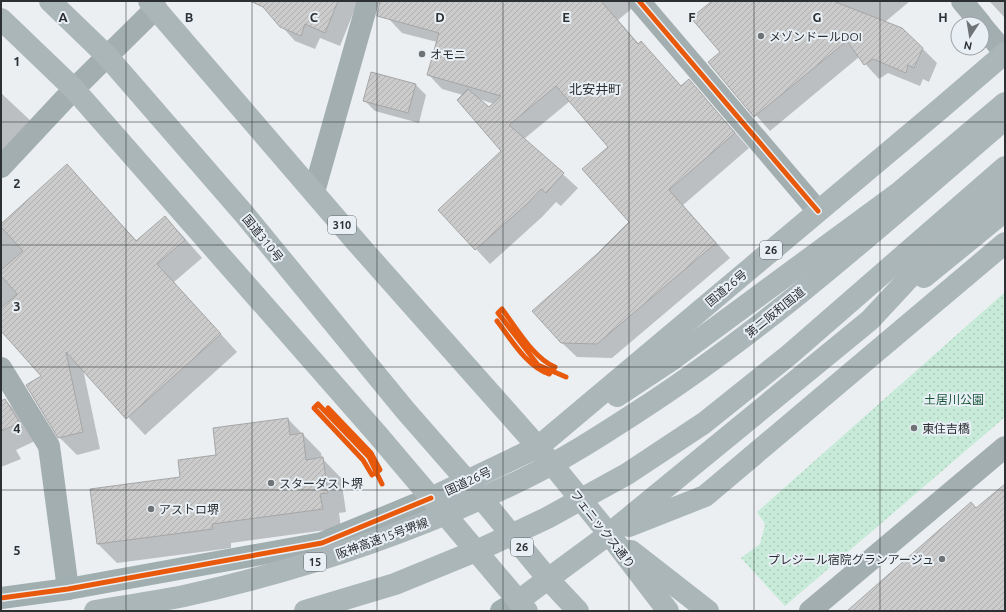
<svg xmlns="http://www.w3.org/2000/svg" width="1006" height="612" viewBox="0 0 1006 612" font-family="Ubuntu,'Noto Sans JP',sans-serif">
	<defs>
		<pattern id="park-dots" width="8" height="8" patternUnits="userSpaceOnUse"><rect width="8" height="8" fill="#c8ebd9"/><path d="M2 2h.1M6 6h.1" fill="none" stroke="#accabb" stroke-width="1.8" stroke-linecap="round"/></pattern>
		<pattern id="building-hatch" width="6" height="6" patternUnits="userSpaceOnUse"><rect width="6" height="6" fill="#cacbca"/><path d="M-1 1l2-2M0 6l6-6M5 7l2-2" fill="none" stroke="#aeafae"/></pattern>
	</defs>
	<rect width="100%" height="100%" fill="#ebeff2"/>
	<path fill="url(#park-dots)" d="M1005 292V417L785 606 741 558 760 544 765 524 757 512Z"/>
	<g fill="#0003" fill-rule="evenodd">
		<path d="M259 1H358L340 46 320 38 315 49 295 41Z"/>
		<path d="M392 1H641L618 20 639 44 641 43 681 86 689 80 749 148 683 205 730 258 612 358 577 357 562 343 598 254 630 222 609 147 570 101 524 139 578 188 561 206 556 202 542 217 490 264 440 210 503 151 463 95 442 89 428 74 437 42 402 33 388 18ZM479 99 494 104 489 108Z"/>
		<path d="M713 1H910L885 22 922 48 937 63 929 82 923 79 920 86 888 73 879 79 859 57 770 131 709 62 721 52Z"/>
		<path d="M989 1H1005V18L993 5Z"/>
		<path d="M416 85 426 95 419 123 375 111 364 100Z"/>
		<path d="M1 93 34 124 1 159Z"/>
		<path d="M67 166 137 241 165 218 182 235 202 258 174 282 237 352 145 435 83 369 100 449 77 455 59 437 43 376 1 329V225Z"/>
		<path d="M5 400 23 418 37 440 16 450 21 459 1 467V403Z"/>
		<path d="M288 419 321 453 322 458 341 478 346 512 339 513 341 528 231 543V548L117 563 98 544 181 478 217 456Z"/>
	</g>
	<g fill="url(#building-hatch)" stroke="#a6a6a7">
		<path d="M250 1H338L325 33 305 24 301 36 280 27 263 7Z"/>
		<path d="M380 1H601L638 44 641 41 681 86 689 79 735 133 669 190 716 243 597 344 561 343 532 311 597 254 629 222 582 169 608 147 556 86 509 125 564 173 546 193 541 189 528 203 475 250 438 210 501 151 457 100 468 89 489 107 501 96 427 75 439 33 377 16Z"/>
		<path d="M712 1H833L902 28 923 48 914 68 908 65 906 73 873 59 864 65 847 41 754 117 708 62 720 52 691 18Z"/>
		<path d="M371 72 416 84 408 113 363 101Z"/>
		<path d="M67 164 136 241 165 216 185 240 157 264 221 334 126 419 66 352 83 432 58 438 26 385 41 376 1 331V308L17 294 1 276V270L23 251 1 227V224Z"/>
		<path d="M5 399 20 423 1 431V401Z"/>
		<path d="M288 418 290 435 303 433 306 460 323 457 328 493 320 494 323 509 212 524 213 529 97 544 90 489 180 477 178 460 216 455 213 428Z"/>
		<path d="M1005 484V611H847L971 502 976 508Z"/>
	</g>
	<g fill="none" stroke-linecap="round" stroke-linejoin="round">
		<g stroke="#a3aeb1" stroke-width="22">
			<path d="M639 1 818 211"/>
			<path d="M962 1 981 24"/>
			<path d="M982 26 1005 53"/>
			<path d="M1 167 74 89 156 8"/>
			<path d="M314 192 368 1"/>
			<path d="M1 368 49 446 68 589"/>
			<path d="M810 611 1005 447"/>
		</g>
		<g stroke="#a0aeb0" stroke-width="22">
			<path d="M1 598 68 589 322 543 431 498"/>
			<path d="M501 611 518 601"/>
		</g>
		<g stroke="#abb6b8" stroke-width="22">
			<path d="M50 1 107 56 245 215 405 410 468 482 549 580 578 611"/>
			<path d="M149 1 358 244 538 447 609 534 668 611"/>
			<path d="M1 19 74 89 377 434 527 611"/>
			<path d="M924 277 1005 211"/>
			<path d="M617 396 673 359 901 191 1005 103"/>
			<path d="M431 498 538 447 940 109 1005 53"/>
			<path d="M629 526 705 496 1005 243"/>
			<path d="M631 551 708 611"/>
			<path d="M518 601 609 534 870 320 961 222 1005 186"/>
		</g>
		<g stroke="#abb6b8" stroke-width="22">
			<path d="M95 611C124 606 154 602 184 596 301 570 415 532 523 479 563 460 600 436 637 412 769 327 886 221 1005 119"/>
			<path d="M305 611 395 584 483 548 547 518 627 474 704 423 789 355 1005 167"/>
		</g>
		<g stroke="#e8eff5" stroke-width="8">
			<g id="cycleway">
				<path d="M639 1 818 211"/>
				<path d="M497 321C511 339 526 366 549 374L555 367C533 358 516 327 502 309L498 313 538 365 566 377"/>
				<path d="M328 408 371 453 380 470 372 475 363 460 314 408 318 404 369 457 382 484"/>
				<path d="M1 598 68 589 322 543 431 498"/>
			</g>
		</g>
		<use href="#cycleway" stroke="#e8590c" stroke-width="5"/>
	</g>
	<path fill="none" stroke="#2d3032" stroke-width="1" stroke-opacity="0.55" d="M126 1V611M252 1V611M377 1V611M503 1V611M629 1V611M754 1V611M880 1V611M1 122H1005M1 245H1005M1 367H1005M1 490H1005"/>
	<g fill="#707375" stroke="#e8eff5" stroke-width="1.5">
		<circle cx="761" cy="36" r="4"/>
		<circle cx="422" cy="54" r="4"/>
		<circle cx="914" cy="428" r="4"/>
		<circle cx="271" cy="483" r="4"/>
		<circle cx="151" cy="509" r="4"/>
		<circle cx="942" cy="559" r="4"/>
	</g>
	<g text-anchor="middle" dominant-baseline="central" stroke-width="4" stroke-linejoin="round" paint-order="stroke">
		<g fill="#e8eff5" stroke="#65696c" stroke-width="1">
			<rect x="328" y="216" width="28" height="18" rx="3"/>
			<rect x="760" y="241" width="22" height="18" rx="3"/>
			<rect x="511" y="538" width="22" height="18" rx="3"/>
			<rect x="304" y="553" width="22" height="18" rx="3"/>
		</g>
		<g font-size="11" font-weight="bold" fill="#2d3032">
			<text x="342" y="225">310</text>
			<text x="771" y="250">26</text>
			<text x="522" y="547">26</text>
			<text x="315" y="562">15</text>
		</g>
		<g font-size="12" fill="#2d3032" stroke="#e8eff5" text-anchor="start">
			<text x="769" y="36">メゾンドールDOI</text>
			<text x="430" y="54">オモニ</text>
			<text x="922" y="428">東住吉橋</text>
			<text x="279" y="483">スターダスト堺</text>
			<text x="159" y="509">アストロ堺</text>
			<text x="934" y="559" text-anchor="end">プレジール宿院グランアージュ</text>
		</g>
		<g font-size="12" fill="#2d3032" stroke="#e8eff5">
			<text transform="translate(263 238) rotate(51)">国道310号</text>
			<text transform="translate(726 288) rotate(-40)">国道26号</text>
			<text transform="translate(775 312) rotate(-39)">第二阪和国道</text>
			<text transform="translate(468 481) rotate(-25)">国道26号</text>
			<text transform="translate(603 529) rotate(52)">フェニックス通り</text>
			<text transform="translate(382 538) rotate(-20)">阪神高速15号堺線</text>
		</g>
		<g font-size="12" fill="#195739" stroke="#e8eff5">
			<text x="954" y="399">土居川公園</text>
		</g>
		<g font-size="13" fill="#2d3032" stroke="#e8eff5">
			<text x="595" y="89">北安井町</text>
		</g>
	</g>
	<g font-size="13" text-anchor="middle" font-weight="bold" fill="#2d3032" stroke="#e8eff5" stroke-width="4" stroke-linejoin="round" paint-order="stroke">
		<text x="63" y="22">A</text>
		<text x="189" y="22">B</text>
		<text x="314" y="22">C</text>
		<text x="440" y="22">D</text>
		<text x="566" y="22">E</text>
		<text x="692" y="22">F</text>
		<text x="817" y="22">G</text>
		<text x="943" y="22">H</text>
		<text x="17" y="66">1</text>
		<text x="17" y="188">2</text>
		<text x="17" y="311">3</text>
		<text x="17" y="433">4</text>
		<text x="17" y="555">5</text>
	</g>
	<rect width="1006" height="612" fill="none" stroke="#2d3032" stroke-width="4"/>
	<g transform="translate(970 36) rotate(192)"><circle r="19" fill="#e8eff5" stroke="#9da3a7"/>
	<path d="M0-3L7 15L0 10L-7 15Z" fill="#707375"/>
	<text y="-6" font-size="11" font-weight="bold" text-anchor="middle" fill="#2d3032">N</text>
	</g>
</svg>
